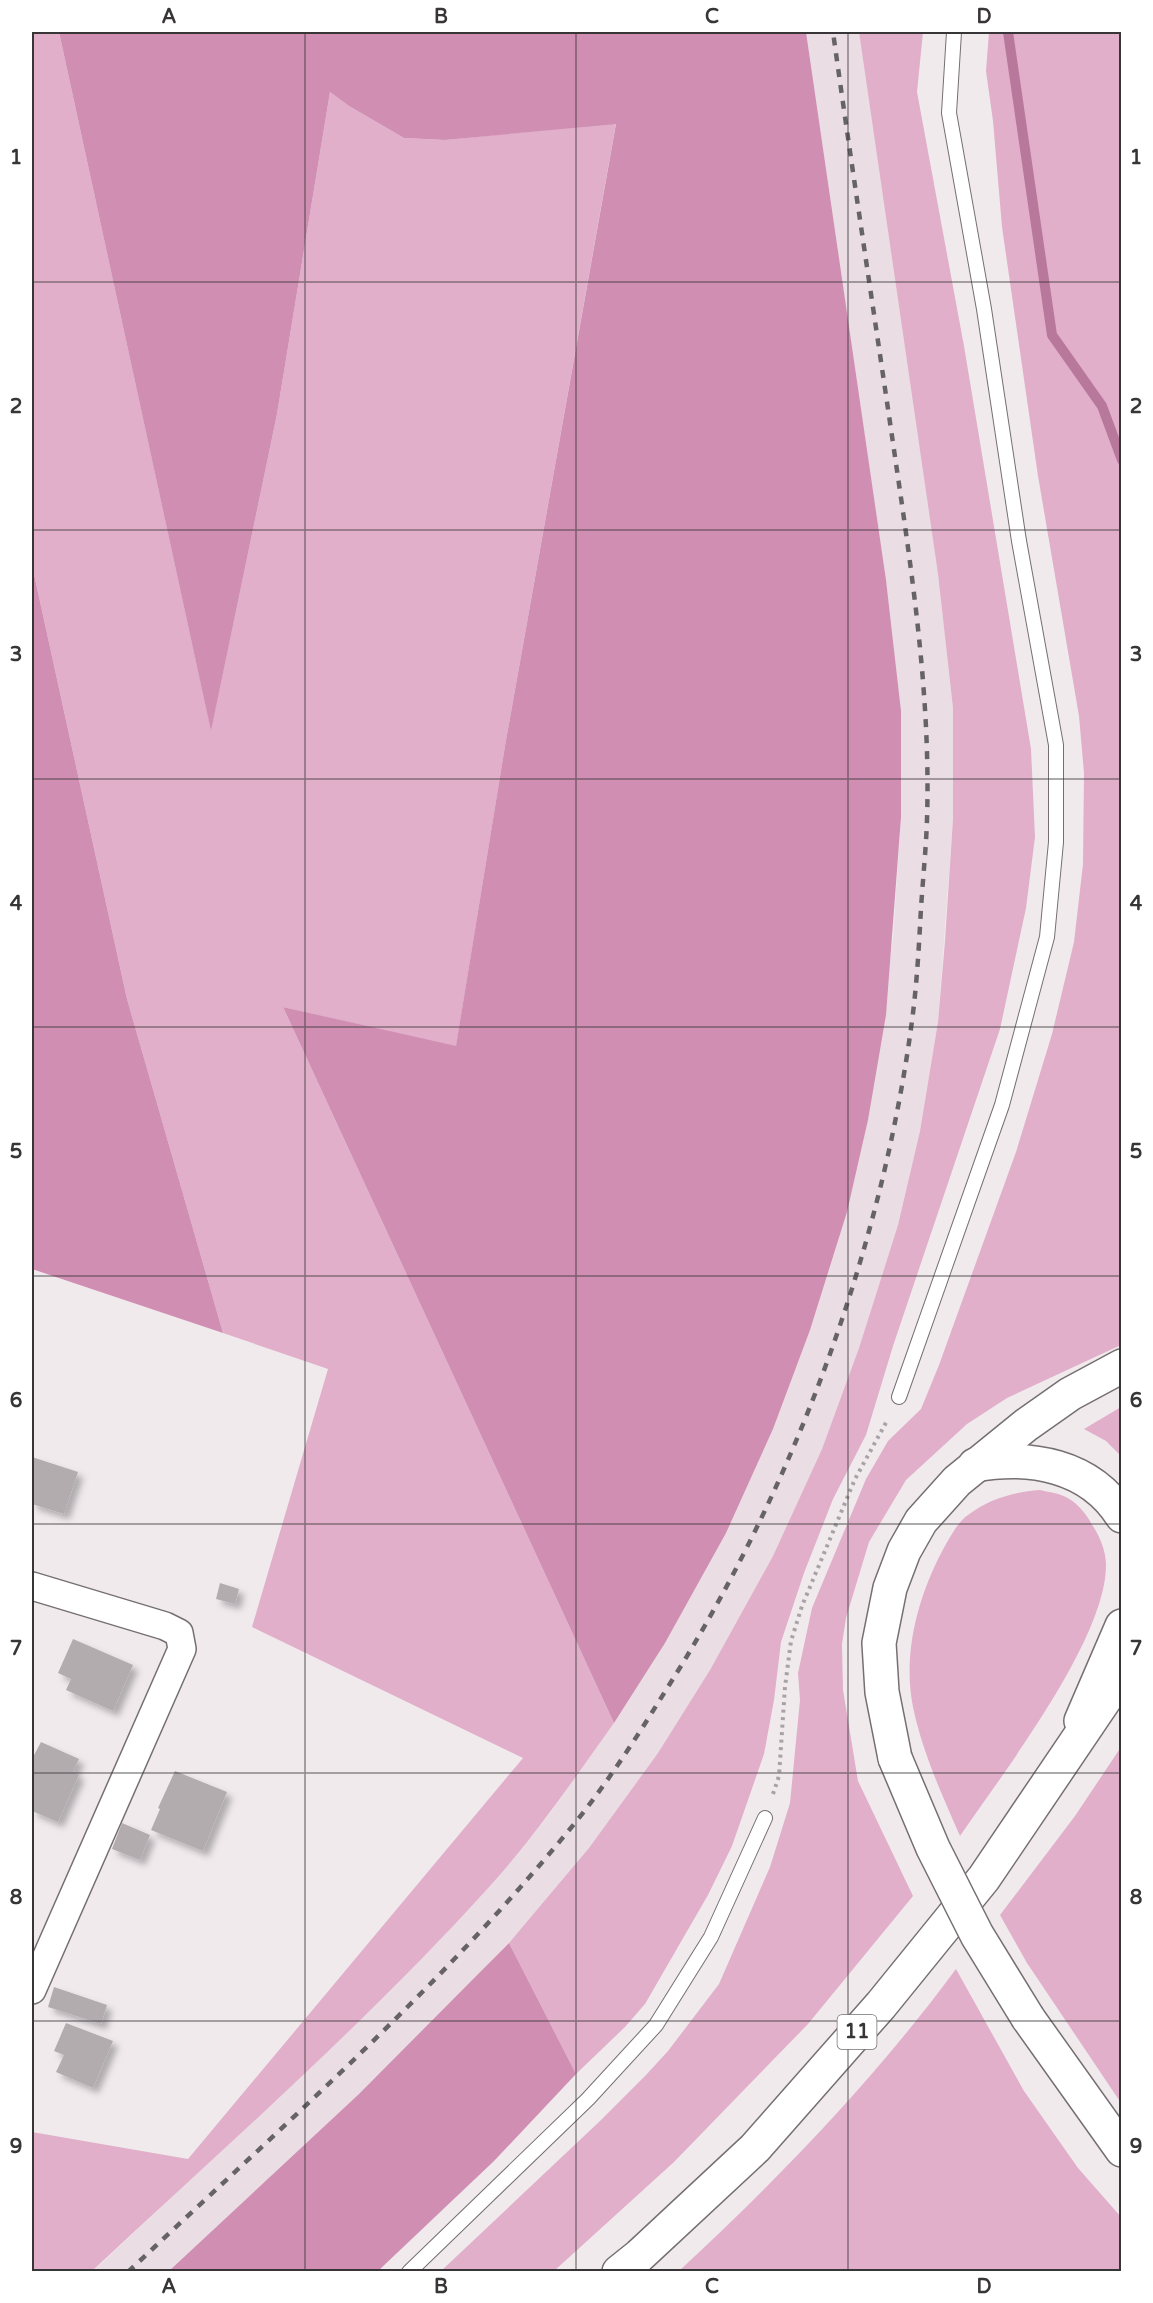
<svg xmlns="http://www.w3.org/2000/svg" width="1153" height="2303" viewBox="0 0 1153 2303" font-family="'Varela Round',sans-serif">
	<defs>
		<filter id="shadow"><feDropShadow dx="5.5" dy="5.5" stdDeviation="3" flood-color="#0004"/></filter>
	</defs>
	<rect width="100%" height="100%" fill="#f0eaed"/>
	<path fill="#ebdde4" d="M806 32H859L938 574 953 708V819L938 1022 920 1131 898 1225 859 1348 822 1449 773 1556 710 1670 658 1753 589 1848 531 1919 455 1999 359 2094 169 2271 92 2272 322 2056 418 1962 491 1885 548 1816 614 1723 665 1643 726 1533 773 1429 810 1330 847 1212 868 1120 893 938 901 817V711L886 581Z"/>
	<g fill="#e1afca">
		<path d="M32 32H59L211 730 277 414 330 92 349 106 404 138 445 140 616 123 505 746 456 1047 283 1007 614 1723C574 1779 536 1835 490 1886 366 2023 226 2146 92 2271H32V2132L188 2159 523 1758 252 1627 328 1369 223 1333 127 999 32 565Z"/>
		<path d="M859 32H923L917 92 964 346 1031 749 1035 837 1026 908 1000 1029 893 1346 866 1435 833 1499 804 1573 781 1642 774 1700 764 1754 732 1846 708 1895 645 2004 625 2027 576 2074 509 1943 589 1848 658 1753 710 1670 773 1556 822 1449 859 1348 898 1225 920 1131 938 1022 945 941 953 819V708L938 574Z"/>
		<path d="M989 32H1121V1345L1007 1398 967 1424 906 1480 869 1542 846 1618 842 1644 843 1690 858 1781 913 1896 808 2024 674 2162 554 2271H441L600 2121 646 2075 668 2051 719 1984 770 1867 790 1803 800 1700 798 1673 812 1608 866 1479 888 1441 921 1409 939 1365 1016 1152 1052 1034 1074 942 1083 864 1084 773 1079 716 1038 476 1002 227 993 121 986 71Z"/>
		<path d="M1121 1407V1456L1106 1441 1084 1429Z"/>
		<path d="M1040 1490C1048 1492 1058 1493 1066 1497 1076 1502 1086 1513 1091 1523 1099 1535 1106 1550 1106 1565 1106 1640 1003 1773 960 1836 942 1795 922 1751 913 1707 902 1652 919 1592 946 1544 952 1534 958 1522 968 1515 989 1499 1013 1492 1040 1490Z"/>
		<path d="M1121 1747V2103L1027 1963 1000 1915 1075 1816Z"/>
		<path d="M956 1969 1024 2091 1078 2168 1121 2217V2271H679C780 2177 874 2080 956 1969Z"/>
	</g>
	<g fill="#cf8eb2">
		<path d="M59 32H806L886 580 901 711V817L886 1015 868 1120 847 1212 810 1330 773 1429 726 1533 665 1643 614 1723 283 1007 456 1046 505 746 616 124 445 140 404 138 349 106 330 92 277 414 211 731Z"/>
		<path d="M32 565 127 999 223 1333 32 1269Z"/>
		<path d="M509 1943 576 2074 494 2161 378 2271H169L359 2094Z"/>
	</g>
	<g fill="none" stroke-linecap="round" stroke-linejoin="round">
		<path stroke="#b8789c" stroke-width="10" d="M1008 32 1052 335 1102 406 1122 460"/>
	</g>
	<g fill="#b2acaf" filter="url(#shadow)">
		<path d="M32 1457 78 1472 64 1514 32 1504Z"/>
		<path d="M220 1583 239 1589 235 1604 216 1599Z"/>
		<path d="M73 1639 133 1665 113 1711 66 1690 71 1679 58 1673Z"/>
		<path d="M41 1742 79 1759 73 1771 79 1775 58 1822 32 1811V1759Z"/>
		<path d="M175 1771 227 1792 203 1851 151 1830 160 1809 158 1808Z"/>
		<path d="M122 1823 150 1835 140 1860 112 1849Z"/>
		<path d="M54 1987 107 2005 101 2024 48 2007Z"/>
		<path d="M66 2023 113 2041 93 2088 56 2072 64 2055 54 2051Z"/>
	</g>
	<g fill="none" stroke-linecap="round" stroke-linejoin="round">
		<g stroke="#756f72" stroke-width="16">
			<g id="lane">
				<path d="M899 1397 1002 1105 1047 937 1056 842V745L1019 541 984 309 949 113 954 32"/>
				<path d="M409 2272 588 2099 656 2025 711 1937 765 1818"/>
			</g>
		</g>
		<g stroke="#756f72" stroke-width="30">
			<path id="street" d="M32 1586 165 1626 179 1633 182 1649 32 1990"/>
		</g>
		<g stroke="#756f72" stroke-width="36">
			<g id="secondary">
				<path d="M975 1465C1030 1455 1090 1465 1122 1516"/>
				<path d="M1081 1721 1122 1626"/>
				<path d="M895 1758 882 1692 879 1643 890 1588 904 1551 921 1521 957 1481 1026 1425 1070 1394 1122 1366"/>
				<path d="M1028 2018 1122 2150"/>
			</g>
		</g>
		<g stroke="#756f72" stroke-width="36">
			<path id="primary" d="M619 2272 639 2256 755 2148 881 2005 984 1878 1122 1674"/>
		</g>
		<path stroke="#a7a3a5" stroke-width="4" stroke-dasharray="3 4.5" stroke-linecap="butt" d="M773 1794 779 1776 785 1687 791 1641 802 1606 855 1479 888 1419"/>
		<use href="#lane" stroke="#fff" stroke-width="14"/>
		<use href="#street" stroke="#fff" stroke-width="27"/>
		<use href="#secondary" stroke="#fff" stroke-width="33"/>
		<use href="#primary" stroke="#fff" stroke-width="33"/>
		<path stroke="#666365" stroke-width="4.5" stroke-dasharray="8 8" stroke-linecap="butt" d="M128 2272C278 2130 434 1994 565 1835 603 1790 635 1740 666 1690 792 1492 881 1254 912 1021 917 983 919 945 921 908 923 878 926 849 927 820 931 694 911 567 893 443 873 306 852 169 833 32"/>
		<g stroke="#756f72" stroke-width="36" stroke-linecap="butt">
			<path id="secondary-bridge" d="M895 1758 933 1848 977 1935 1028 2018"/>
		</g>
		<use href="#secondary-bridge" stroke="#fff" stroke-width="33"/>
	</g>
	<path fill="none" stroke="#373536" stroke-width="1.5" stroke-opacity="0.55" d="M305 32V2272M576 32V2272M848 32V2272M32 282H1122M32 530H1122M32 779H1122M32 1027H1122M32 1276H1122M32 1524H1122M32 1773H1122M32 2021H1122"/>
	<g text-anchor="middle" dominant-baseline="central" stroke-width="4.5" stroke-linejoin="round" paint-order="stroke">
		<rect fill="#fff" stroke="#737272" stroke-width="1.5" x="837.5" y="2015" width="39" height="34" rx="4.5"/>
		<g font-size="20" font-weight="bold" fill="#373536">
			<text x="857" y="2032">11</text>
		</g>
	</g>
	<rect width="1153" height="2303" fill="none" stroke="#ffffff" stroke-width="66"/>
	<rect x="33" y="33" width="1087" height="2237" fill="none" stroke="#373536" stroke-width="2"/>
	<g font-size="20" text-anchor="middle" font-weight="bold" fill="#373536">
		<text x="169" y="23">A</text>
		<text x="441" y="23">B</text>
		<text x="712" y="23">C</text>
		<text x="984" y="23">D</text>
		<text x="16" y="164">1</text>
		<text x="1136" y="164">1</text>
		<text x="16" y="413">2</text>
		<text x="1136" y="413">2</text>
		<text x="16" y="661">3</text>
		<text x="1136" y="661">3</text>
		<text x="16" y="910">4</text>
		<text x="1136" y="910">4</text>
		<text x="16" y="1158">5</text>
		<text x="1136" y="1158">5</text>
		<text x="16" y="1407">6</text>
		<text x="1136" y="1407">6</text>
		<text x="16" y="1655">7</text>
		<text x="1136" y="1655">7</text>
		<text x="16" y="1904">8</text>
		<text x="1136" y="1904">8</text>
		<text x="16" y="2153">9</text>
		<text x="1136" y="2153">9</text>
		<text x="169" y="2293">A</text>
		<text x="441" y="2293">B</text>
		<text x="712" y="2293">C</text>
		<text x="984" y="2293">D</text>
	</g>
</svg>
